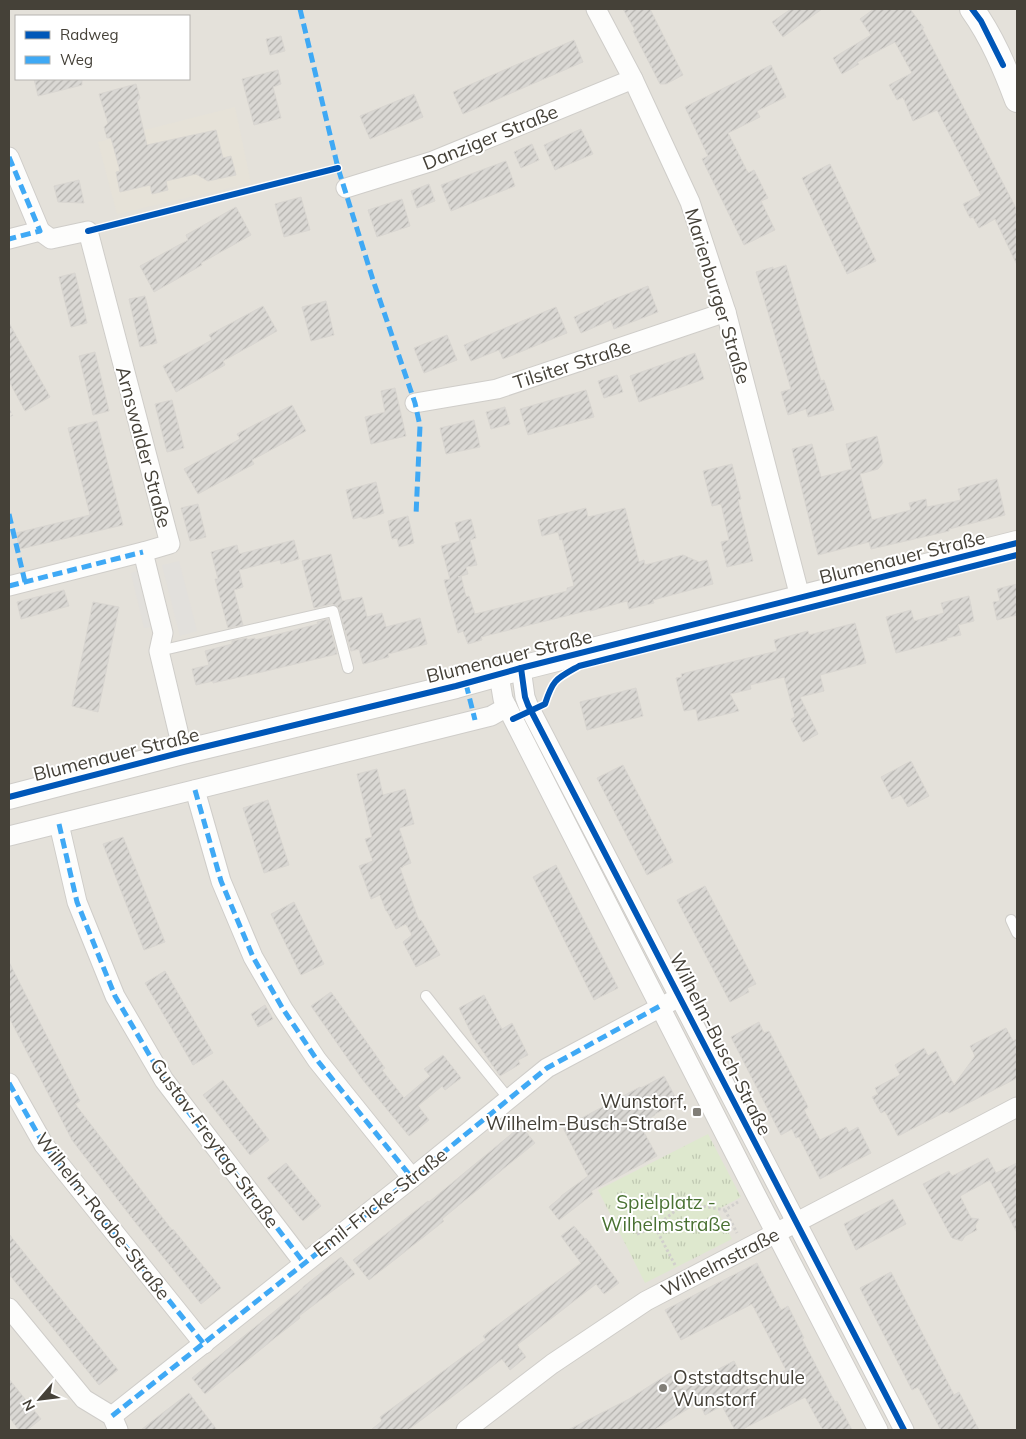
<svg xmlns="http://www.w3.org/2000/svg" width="1026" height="1439" viewBox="0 0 1026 1439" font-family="Mulish,sans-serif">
	<defs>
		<pattern id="park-tufts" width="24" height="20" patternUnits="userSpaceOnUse" patternTransform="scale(1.25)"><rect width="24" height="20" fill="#dee8ce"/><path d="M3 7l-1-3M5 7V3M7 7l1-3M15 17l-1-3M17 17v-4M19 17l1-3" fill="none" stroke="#c0c8b2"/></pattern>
		<pattern id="building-hatch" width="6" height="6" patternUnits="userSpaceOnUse" patternTransform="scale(1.25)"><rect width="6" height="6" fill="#dad8d4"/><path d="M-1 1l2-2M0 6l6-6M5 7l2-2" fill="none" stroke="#b3b1ad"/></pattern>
	</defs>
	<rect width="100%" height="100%" fill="#f1efeb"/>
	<path fill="#e4e1da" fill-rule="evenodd" d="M9 9H1017V1430H9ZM16 16H189V79H16Z"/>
	<path fill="#e6e2d8" d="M235 107 251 183 117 214 98 142Z"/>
	<path fill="url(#park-tufts)" d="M708 1134 741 1197 717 1210 732 1239 645 1283 598 1190Z"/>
	<g fill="#e2e0dc">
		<path d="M179 561 197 631 180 636 162 565Z"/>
		<path d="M137 571 151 627 144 628 131 573Z"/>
	</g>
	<g fill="url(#building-hatch)" stroke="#d9d6d1">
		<path d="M623 9H650L683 75 666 84H660L633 31 635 30Z"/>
		<path d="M791 9H822L783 37 772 22Z"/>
		<path d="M874 9H910L924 28H922L1017 210V265L995 219 979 228 973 217 970 218 963 204 981 195 937 110 913 121 903 97 897 100 889 85 912 73 895 42 857 62 859 64 842 74 833 58 871 35 860 19Z"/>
		<path d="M281 36 285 51 270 55 266 39Z"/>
		<path d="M574 40 583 62 463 114 453 92Z"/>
		<path d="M771 65 786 97 757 111 760 117 728 133 748 173 754 170 768 198 761 201 775 230 744 245 702 159 708 156 685 107Z"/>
		<path d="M278 70 281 84 273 87 281 118 254 125 242 79Z"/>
		<path d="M34 79H82V85L38 96Z"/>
		<path d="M136 84 140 98 137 102 147 145 216 130 223 158 231 156 236 175 208 181 196 174 166 181 168 190 152 194 150 185 120 192 116 172 120 171 111 138H107L104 127 108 123 99 94Z"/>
		<path d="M414 94 423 117 370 139 360 116Z"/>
		<path d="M581 129 593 154 555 170 544 145Z"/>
		<path d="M532 144 539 160 521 168 514 152Z"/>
		<path d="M506 161 515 186 451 211 441 185Z"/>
		<path d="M830 164 876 261 847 274 802 178Z"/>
		<path d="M79 180 84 203 58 202 54 186Z"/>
		<path d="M429 184 435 201 417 208 411 191Z"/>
		<path d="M301 197 310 230 284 237 275 204Z"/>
		<path d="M402 199 410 226 377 237 368 210Z"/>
		<path d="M236 207 251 235 201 263 202 265 154 292 140 266 188 240 186 235Z"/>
		<path d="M786 265 821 381 824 380 834 410 808 417 806 409 788 415 781 392 791 389 756 272 773 267V269Z"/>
		<path d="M75 273 87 323 71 327 59 277Z"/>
		<path d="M648 286 658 312 614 329 611 320 581 333 574 317 604 304V303Z"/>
		<path d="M145 296 157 343 140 347 129 299Z"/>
		<path d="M326 301 334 335 311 341 302 307Z"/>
		<path d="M263 306 277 331 223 361 225 365 176 392 163 366 212 340 209 335Z"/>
		<path d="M556 307 567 333 503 359 499 350 471 361 464 345Z"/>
		<path d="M9 323 50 397 25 411 9 381Z"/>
		<path d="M447 335 457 360 424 373 414 348Z"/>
		<path d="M95 352 109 411 93 415 79 356Z"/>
		<path d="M695 353 704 379 639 402 630 376Z"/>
		<path d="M617 375 623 392 604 398 598 381Z"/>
		<path d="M395 388 406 436 371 444 365 417 385 412 381 391Z"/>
		<path d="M586 390 594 417 528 435 520 409Z"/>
		<path d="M172 400 184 448 167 452 155 404Z"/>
		<path d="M292 405 306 431 252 460 254 464 198 494 184 469 240 439 237 434Z"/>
		<path d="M505 407 510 424 491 429 486 412Z"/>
		<path d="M474 420 480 447 446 454 440 428Z"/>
		<path d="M97 421 123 525 20 549 16 533 90 515 68 428Z"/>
		<path d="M877 436 883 463 878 469 860 474 872 520 911 510 909 503 926 499 927 507 961 500 958 489 997 479 1005 515 949 529V531L871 549 869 542 818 555 792 449 812 444 821 477 852 469 846 444Z"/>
		<path d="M732 464 741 499 738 500 753 561 727 567 721 542 729 540 721 504 712 506 703 471Z"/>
		<path d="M376 482 384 513 364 519 361 517 353 519 346 490Z"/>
		<path d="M198 504 206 537 190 541 181 508Z"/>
		<path d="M586 508 588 517 625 508 639 562 644 560 645 565 683 555 699 562 707 560 713 584 653 600 654 603 629 609 627 601 590 611V610L481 637 482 640 468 644 463 631 458 633 444 580 450 579 441 546 460 541 455 523 471 519 476 538 470 540 477 565 466 567 468 574 458 577 461 576 466 597 469 596 475 614 567 591V588L574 586 562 539 560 540 558 532 542 536 538 520Z"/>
		<path d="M408 516 414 543 399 547 397 538 392 539 388 521Z"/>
		<path d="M294 540 299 559 281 564 280 560 239 570 243 587 234 590 243 625 228 628 215 579H218L211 552 237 545 239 554Z"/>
		<path d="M331 554 342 601 362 597 367 617 382 613 386 627 420 618 427 644 388 654 389 657 363 664 359 649 351 651 338 607 332 604 314 608 302 561Z"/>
		<path d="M1017 584V615L997 620 993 602 1000 601 997 589Z"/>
		<path d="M64 590 69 606 21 619 17 602Z"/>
		<path d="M969 596 974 621 958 625 961 635 946 638 947 640 896 653 886 617 911 610 914 621 944 613 941 603Z"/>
		<path d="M93 602 119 607 98 712 72 706Z"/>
		<path d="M328 619 337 654 262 672 213 683V681L196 685 192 669 209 665 205 651 232 644V641L247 638V640L255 638V640L318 624 317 622Z"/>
		<path d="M855 623 866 663 820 675 824 691 800 697 818 734 803 742 791 719 795 717 784 677 750 685 751 689 730 694 739 711 698 721 696 709 684 711 676 678 682 677 681 674 777 651 774 640 808 631 809 635Z"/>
		<path d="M636 688 643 716 587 730 580 702Z"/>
		<path d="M911 761 929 796 908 807 901 795 892 799 881 777Z"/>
		<path d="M623 765 673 862 647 875 597 778Z"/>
		<path d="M377 769 383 795 405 789 414 824 399 828 411 863 403 866V867L400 868 419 921 421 920 440 955 416 967 403 942 412 935 406 924 396 929 387 911H386L380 895 371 899 359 866 373 861 365 839 372 837 357 774Z"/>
		<path d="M268 800 289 865 264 873 243 808Z"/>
		<path d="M123 837 165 942 144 950 103 844Z"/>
		<path d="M556 865 618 988 594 1000 533 877Z"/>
		<path d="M705 886 756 984 747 988 749 992 730 1002 677 900Z"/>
		<path d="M294 902 324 964 301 975 271 914Z"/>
		<path d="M9 962 80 1101 75 1104 172 1230 173 1229 221 1288 201 1304 135 1222 72 1140 9 1017Z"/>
		<path d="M165 971 213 1053 193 1065 145 983Z"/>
		<path d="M331 992 385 1068 382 1070 404 1098 430 1076 424 1069 443 1055 461 1078 445 1090 442 1086 418 1106 429 1120 409 1136 362 1079 311 1006Z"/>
		<path d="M484 995 502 1029 512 1023 528 1055 518 1060 520 1064 500 1076 473 1037 459 1008Z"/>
		<path d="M265 1005 273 1019 258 1027 251 1014Z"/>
		<path d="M759 1022 764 1033 769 1031 808 1107 804 1110 820 1140 846 1127 849 1132 858 1127 871 1153 820 1179 799 1137 796 1138 792 1129 781 1135 731 1037Z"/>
		<path d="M1006 1028 1013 1041 1017 1039V1078L949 1113 947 1111 898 1136 885 1111 881 1113 872 1097 878 1094 875 1088 900 1075 895 1065 924 1048 928 1056 936 1051 954 1085 975 1056 970 1046Z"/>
		<path d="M664 1076 678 1102 655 1114V1115L650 1118 652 1122 641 1127 657 1156 591 1191 593 1194 559 1220 549 1207 561 1197V1196L588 1176 563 1128 640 1087 641 1088Z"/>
		<path d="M223 1080 269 1140 250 1155 203 1095Z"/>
		<path d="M521 1126 535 1143 442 1219 444 1221 369 1280 353 1260 428 1201 429 1202Z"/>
		<path d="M988 1158 996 1173 1017 1163V1233L990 1180 960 1196 971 1218 979 1219 975 1226 977 1230 965 1236 962 1241 952 1238 923 1184 949 1171 952 1176Z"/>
		<path d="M286 1163 321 1206 303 1221 267 1178Z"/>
		<path d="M893 1199 906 1224 856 1250 844 1224Z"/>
		<path d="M574 1226 585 1239 586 1238 619 1283 604 1294 596 1284 517 1345 526 1357 510 1370 502 1359 408 1430H371L382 1421 380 1417 486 1340 483 1336 581 1263 561 1236Z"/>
		<path d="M9 1234 118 1370 99 1385 9 1274Z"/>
		<path d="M341 1257 355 1274 299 1316 300 1318 205 1394 192 1378 286 1302 303 1288V1287Z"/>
		<path d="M757 1263 781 1310 788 1306 804 1338 802 1339 835 1402 837 1401 852 1430H823L805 1397 741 1430H735L722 1406 705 1415 699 1402 654 1430H568L629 1399 670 1373 680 1389 734 1361 748 1389 786 1370 752 1304 681 1340 665 1310Z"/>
		<path d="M891 1272 954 1395 959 1392 979 1430H941L918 1387 912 1390 860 1288Z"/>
		<path d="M9 1379 41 1419 27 1430H19L9 1417Z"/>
		<path d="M189 1393 217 1430H141L160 1415Z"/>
	</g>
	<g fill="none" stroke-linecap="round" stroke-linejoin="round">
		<g stroke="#cfcdc9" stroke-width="12">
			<g id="service">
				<path d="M159 651 333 611 348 668"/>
				<path d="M1011 920 1017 933"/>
				<path d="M426 996 456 1034 509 1099"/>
			</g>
		</g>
		<g stroke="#cfcdc9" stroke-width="21">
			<g id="minor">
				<path d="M596 9 633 79 690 202 726 312 800 597"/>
				<path d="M9 157 40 231"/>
				<path d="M346 188 433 161 633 79"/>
				<path d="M40 231 51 239 88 231 170 544 143 552 163 633 159 651 183 752"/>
				<path d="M9 239 40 231"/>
				<path d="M415 403 497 389 726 312"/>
				<path d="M9 586 143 552"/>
				<path d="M521 668 525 697 528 705 904 1430"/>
				<path d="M499 675 503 699 507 707 755 1193 878 1430"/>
				<path d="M195 790 221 881 253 957 283 1009 317 1060 412 1178"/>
				<path d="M59 824 77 902 115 996 164 1080 304 1263"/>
				<path d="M9 836 491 716 507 707"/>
				<path d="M9 1083 44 1145 204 1344"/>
				<path d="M9 1308 84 1399 112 1416 118 1430"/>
				<path d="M112 1416 412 1178 547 1068 672 1001"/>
				<path d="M466 1430 552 1364 646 1301 1017 1107"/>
			</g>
		</g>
		<g stroke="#cfcdc9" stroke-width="26">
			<g id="tertiary">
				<path d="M972 9C992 37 1005 68 1017 100"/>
				<path d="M9 797 183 752 456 686 521 668 1017 543"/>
			</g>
		</g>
		<g stroke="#d1cfcc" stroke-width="3" stroke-dasharray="2.5 2.5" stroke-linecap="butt">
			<path d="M9 411 12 416"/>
			<path d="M725 1210 737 1233"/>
			<path d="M637 1234 655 1227"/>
			<path d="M675 1265 655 1227 685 1203 725 1210 738 1202"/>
		</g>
		<use href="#service" stroke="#fdfdfc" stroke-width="10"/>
		<use href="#minor" stroke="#fdfdfc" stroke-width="19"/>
		<use href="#tertiary" stroke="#fdfdfc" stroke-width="24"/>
		<g stroke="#3fa9f5" stroke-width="5" stroke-dasharray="10 5" stroke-linecap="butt">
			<path d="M300 9 338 168 373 280 415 403 420 426 416 515"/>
			<path d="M9 157 40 231 9 239"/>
			<path d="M9 514 25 582"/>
			<path d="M9 586 143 552"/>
			<path d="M466 684 475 720"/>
			<path d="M195 790 221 881 253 957 283 1009 317 1060 412 1178"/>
			<path d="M59 824 77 902 115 996 164 1080 304 1263"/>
			<path d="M9 1083 44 1145 204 1344"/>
			<path d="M112 1416 412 1178 547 1068 660 1006"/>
		</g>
		<g stroke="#fff" stroke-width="9">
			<g id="cycleway">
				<path d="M972 9 981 21 1003 65"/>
				<path d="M88 231 338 168"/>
				<path d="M521 668 525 697 528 705 904 1430"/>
				<path d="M513 719 545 704C553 679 556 679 579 666L1017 555"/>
				<path d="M9 797 183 752 456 686 521 668 1017 543"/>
			</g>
		</g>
		<use href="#cycleway" stroke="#0057b8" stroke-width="6"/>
	</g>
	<g fill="#817e77" stroke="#fff" stroke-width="2">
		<rect x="692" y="1107" width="10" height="10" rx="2.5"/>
		<circle cx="663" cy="1388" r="5"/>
	</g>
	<g text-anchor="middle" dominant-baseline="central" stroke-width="4" stroke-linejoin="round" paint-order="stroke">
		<g font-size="19" fill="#454138" stroke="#fff">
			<text transform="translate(490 137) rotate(-22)">Danziger Straße</text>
			<text transform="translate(718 296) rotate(73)">Marienburger Straße</text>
			<text transform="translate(572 364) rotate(-18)">Tilsiter Straße</text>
			<text transform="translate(144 447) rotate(75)">Arnswalder Straße</text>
			<text transform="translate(902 557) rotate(-14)">Blumenauer Straße</text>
			<text transform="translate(509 656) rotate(-14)">Blumenauer Straße</text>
			<text transform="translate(116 754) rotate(-14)">Blumenauer Straße</text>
			<text transform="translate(721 1044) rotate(63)">Wilhelm-Busch-Straße</text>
			<text transform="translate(215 1143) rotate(54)">Gustav-Freytag-Straße</text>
			<text transform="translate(380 1202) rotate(-38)">Emil-Fricke-Straße</text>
			<text transform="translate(103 1216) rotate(52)">Wilhelm-Raabe-Straße</text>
			<text transform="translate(720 1262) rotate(-27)">Wilhelmstraße</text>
		</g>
		<g font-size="19" fill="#454138" stroke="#fff" text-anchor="end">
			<text x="687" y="1101">Wunstorf,<tspan x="687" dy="22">Wilhelm-Busch-Straße</tspan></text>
			<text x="673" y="1377" text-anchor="start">Oststadtschule<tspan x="673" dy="22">Wunstorf</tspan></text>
		</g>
		<g font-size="19" fill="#497132" stroke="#fff">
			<text x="666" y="1202">Spielplatz -<tspan x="666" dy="22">Wilhelmstraße</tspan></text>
		</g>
	</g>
	<rect width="1026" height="1439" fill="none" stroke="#454138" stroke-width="20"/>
	<rect x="15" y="15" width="175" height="65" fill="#ffffff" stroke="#b5b3af"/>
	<rect x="25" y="31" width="25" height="8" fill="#0057b8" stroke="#b5b3af"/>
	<text x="60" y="40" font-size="15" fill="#454138">Radweg</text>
	<rect x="25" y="56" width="25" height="8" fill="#3fa9f5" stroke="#b5b3af"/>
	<text x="60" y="65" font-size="15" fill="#454138">Weg</text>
	<g transform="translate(40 1399) rotate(242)" stroke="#ffffff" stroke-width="4" paint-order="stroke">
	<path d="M0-4L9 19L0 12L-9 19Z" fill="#454138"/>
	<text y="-8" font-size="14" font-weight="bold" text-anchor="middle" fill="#454138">N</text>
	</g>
</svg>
